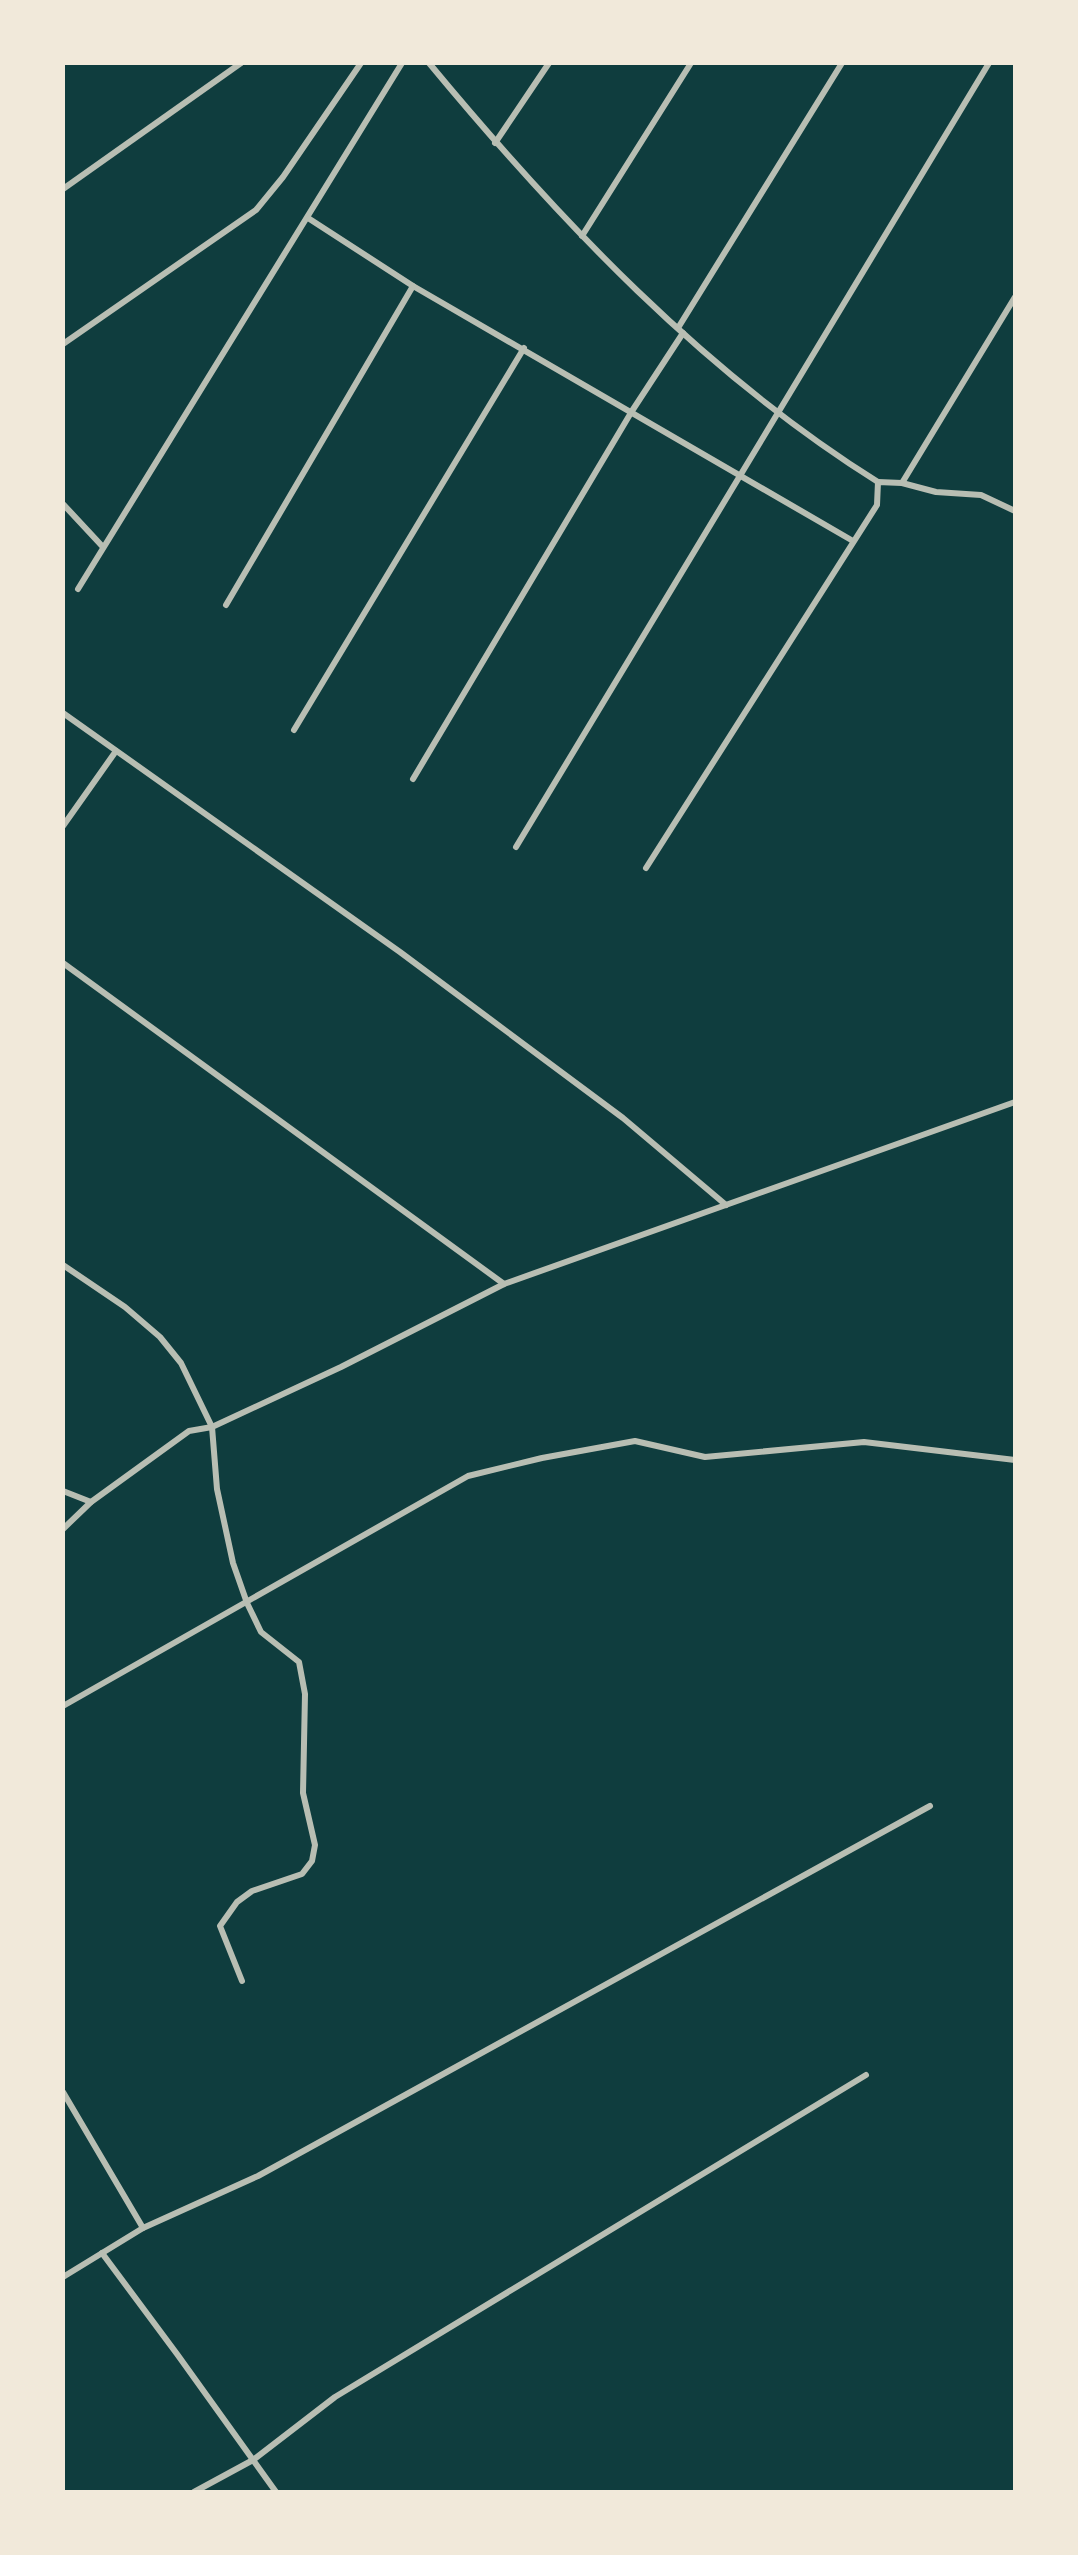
<svg xmlns="http://www.w3.org/2000/svg" width="1078" height="2555" viewBox="0 0 1078 2555" font-family="Jost,sans-serif">
	<rect width="100%" height="100%" fill="#0f3d3e"/>
	<g fill="none" stroke-linecap="round" stroke-linejoin="round">
		<g stroke="#b8beb3" stroke-width="6">
			<path d="M429 63C559 220 704 373 878 482"/>
			<path d="M495 143 549 63"/>
			<path d="M63 189 241 63"/>
			<path d="M308 218 413 286 853 541"/>
			<path d="M582 236 691 63"/>
			<path d="M678 328 842 63"/>
			<path d="M63 344 256 210 283 177 361 63"/>
			<path d="M902 483 936 492 981 495 1015 511"/>
			<path d="M63 504 103 547"/>
			<path d="M78 589 402 63"/>
			<path d="M226 605 413 286"/>
			<path d="M63 713 400 952 623 1118 726 1205"/>
			<path d="M294 730 524 348"/>
			<path d="M413 779 632 411 683 333"/>
			<path d="M63 826 116 751"/>
			<path d="M516 847 989 63"/>
			<path d="M646 868 877 505 878 482 902 483 1015 297"/>
			<path d="M63 963 504 1284"/>
			<path d="M63 1265 125 1307 160 1337 181 1363 212 1427 217 1489 233 1563 247 1603 261 1632 299 1662 305 1694 303 1793 315 1845 312 1861 302 1874 252 1891 237 1902 220 1926 242 1981"/>
			<path d="M63 1491 91 1502"/>
			<path d="M63 1529 91 1502 189 1431 212 1427 341 1367 504 1284 1015 1102"/>
			<path d="M63 1706 468 1476 542 1458 635 1441 705 1457 864 1442 1015 1460"/>
			<path d="M63 2092 143 2228"/>
			<path d="M102 2253 177 2354 276 2492"/>
			<path d="M63 2277 143 2228 258 2176 930 1806"/>
			<path d="M194 2492 253 2460 335 2397 866 2075"/>
		</g>
	</g>
	<rect width="1078" height="2555" fill="none" stroke="#f1e9da" stroke-width="130"/>
</svg>
